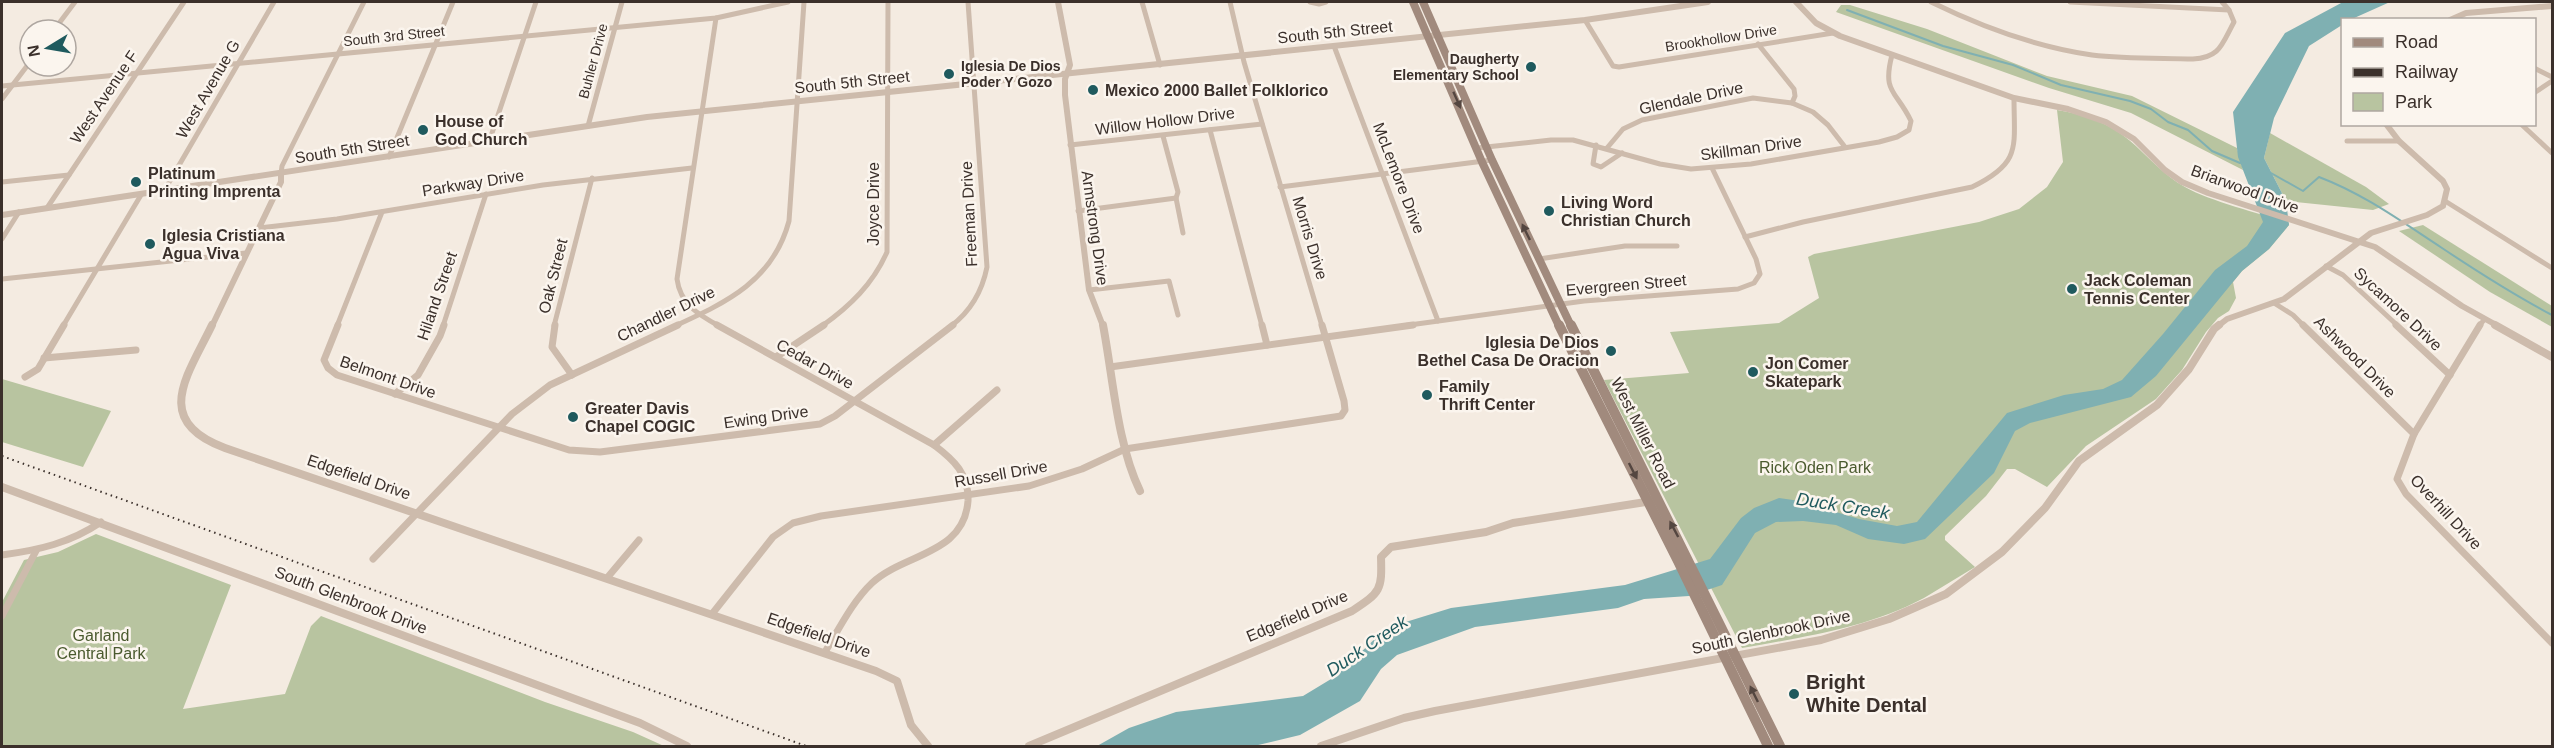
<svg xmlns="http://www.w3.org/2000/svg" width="2554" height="748" viewBox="0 0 2554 748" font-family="Helvetica,sans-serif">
	<rect width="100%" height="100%" fill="#f4ebe1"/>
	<g fill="#b8c4a0">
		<path d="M1841 5H1850L1927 29 2047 76 2132 96 2237 148 2243 170 2131 113 2049 88 1836 12Z"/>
		<path d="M2057 110C2083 114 2109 123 2129 140 2148 156 2163 175 2185 187 2212 202 2259 213 2289 223V225L2269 249 2242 271 2233 282 2236 298 2229 311 2218 318 2206 332 2182 370 2156 399 2086 446 2047 487 2015 469H2007L1986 496 1945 536V540L1975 567C1958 577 1941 588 1924 598 1868 628 1803 637 1742 648L1604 380 1689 373 1670 332 1779 323 1819 298 1808 257 1814 254 1979 222 2019 209 2047 187 2063 162Z"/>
		<path d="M2270 133 2366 187 2389 204 2373 210 2286 201 2264 158Z"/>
		<path d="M2423 225 2552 306V327L2490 292 2399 231Z"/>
		<path d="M2 379 111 411 83 467 2 442Z"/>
		<path d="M96 534 231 585 183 709 285 694 311 626 321 616 545 702 633 732 664 746H2V602L24 560 58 552Z"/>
	</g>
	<path fill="#7fb0b2" d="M2343 2H2390L2352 19 2342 20V25L2309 46 2274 118 2264 158 2286 201 2289 225 2269 249 2242 271 2156 376 2131 397 2030 423 2015 431 1994 473 1925 539 1904 544 1868 539 1836 525 1803 521 1776 522 1755 533 1722 585 1689 596 1644 599 1618 608 1475 627 1397 655 1381 669 1360 701 1300 735 1254 746H1097L1129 728 1176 712 1303 696 1336 676 1380 634 1396 625 1451 608 1625 585 1710 559 1741 518 1754 508 1779 498 1800 501 1859 519 1897 526 1917 522 2007 413 2064 395 2103 389 2122 380 2163 334 2215 270 2247 246 2263 222 2238 157 2233 112 2285 33Z"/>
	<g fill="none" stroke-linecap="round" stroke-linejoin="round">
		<g stroke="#7fb0b2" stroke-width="2">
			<path d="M1847 10 1943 46 2013 65 2061 85 2130 101 2151 109 2168 122 2188 130 2212 151 2240 163"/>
			<path d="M2271 173 2303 191 2319 177C2364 194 2402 222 2442 248 2478 272 2514 295 2552 315"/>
		</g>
		<g stroke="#cdbbac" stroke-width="5">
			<path d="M1142 2 1160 65"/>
			<path d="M1230 2 1244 62 1322 326"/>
			<path d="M1310 2 1319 4 1326 2"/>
			<path d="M1931 2C1982 27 2036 47 2092 55 2125 59 2159 58 2193 59 2220 58 2222 44 2234 22L2229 10 2222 2"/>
			<path d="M2070 2 2229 10"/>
			<path d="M716 18 677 279C680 304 699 315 719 326"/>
			<path d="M1585 20 1613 66 1619 67 1833 33"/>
			<path d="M54 30 75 2"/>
			<path d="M1758 44 1794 89 1795 96 1792 103"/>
			<path d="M1334 46 1438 321"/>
			<path d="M2534 68 2552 77"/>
			<path d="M2 86 716 18 788 2"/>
			<path d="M2534 93 2552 81"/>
			<path d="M2 99 30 62"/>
			<path d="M2521 124 2552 153"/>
			<path d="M588 126 622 2"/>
			<path d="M1210 130 1262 326"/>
			<path d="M1163 136 1178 192 1176 198 1183 233"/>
			<path d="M2347 141H2399"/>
			<path d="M489 142 536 2"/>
			<path d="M1070 145 1262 124"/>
			<path d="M1596 145 1593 164 1601 167 1622 153"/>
			<path d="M1477 148 1551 140H1573L1660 164 1691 169 1751 164 1879 142 1897 137 1909 130 1911 121C1896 90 1882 93 1892 55"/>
			<path d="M1607 148 1623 129 1642 120 1753 98 1792 103 1813 112 1828 125 1845 147"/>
			<path d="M389 157 453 2"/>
			<path d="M281 174 282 166 364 2"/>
			<path d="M2 182 69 175"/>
			<path d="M1280 187 1492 160"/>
			<path d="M164 191 274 2"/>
			<path d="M2445 201 2552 268"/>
			<path d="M47 208 184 2"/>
			<path d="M1078 211 1176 198"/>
			<path d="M259 228 337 219 543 185 692 168"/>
			<path d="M1745 237 1803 222 1972 187C2022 163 2014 147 2014 98"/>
			<path d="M2 239 19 212"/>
			<path d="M1539 259 1625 246H1677"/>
			<path d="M2326 266 2343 275 2398 326"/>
			<path d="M2 279 246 253"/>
			<path d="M1089 290 1169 281 1178 315"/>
			<path d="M2274 303 2293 315 2304 326"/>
			<path d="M63 326 141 195"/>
			<path d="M337 326 382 212"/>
			<path d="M443 326 486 194"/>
			<path d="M554 326 592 178"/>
			<path d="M675 326C727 302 773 281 789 221L804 2"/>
			<path d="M822 326C850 306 873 284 887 252L888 2"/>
			<path d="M951 326C971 311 982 292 987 267L968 2"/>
			<path d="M1402 326 1584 301 1738 289 1754 283 1760 274 1756 259 1712 168"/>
			<path d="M2479 326 2484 320"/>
		</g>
		<g stroke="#cdbbac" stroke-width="7">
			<path d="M338 325 324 360 328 368 337 375 569 450 600 452 820 424 835 416 953 325"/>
			<path d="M555 325 552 347 572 375"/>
			<path d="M717 325 934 445C954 460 969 474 968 501 964 555 904 553 872 583 852 602 839 629 825 652"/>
			<path d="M1262 325 1267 345"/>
			<path d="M2303 325 2414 434"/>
			<path d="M2396 325 2450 375"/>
			<path d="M2480 325 2414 434 2397 479 2406 494 2552 643"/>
			<path d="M776 357 824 325"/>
			<path d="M44 358 136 350"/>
			<path d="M1110 367 1413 325"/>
			<path d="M25 377 38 369 64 325"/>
			<path d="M395 394 418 375 440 336 444 325"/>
			<path d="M934 445 997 390"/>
			<path d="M2 555C39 550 70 543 101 522"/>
			<path d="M373 559 512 414 550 385 678 325"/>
			<path d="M607 578 639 540"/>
			<path d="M712 614 773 537 793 523 821 516 1029 486 1082 469 1125 449 1341 416 1345 410 1344 401 1322 325"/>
			<path d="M2 616 36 551"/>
		</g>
		<g stroke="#cdbbac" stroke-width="6">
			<path d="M1058 2 1070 65 1065 79V95L1089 290 1103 326"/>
			<path d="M1796 2 1816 23 1840 36 2014 98 2068 109 2106 122 2134 139 2165 170 2182 182 2208 193 2375 247 2462 306 2498 326"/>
			<path d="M2450 20 2466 13 2552 6"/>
			<path d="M2 215 647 117 1585 20 1708 2"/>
			<path d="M212 326 281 182V174"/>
			<path d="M2218 326 2227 319 2284 299 2371 233 2427 215 2443 206 2447 189 2443 181 2399 141 2386 124"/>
		</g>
		<g stroke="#cdbbac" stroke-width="8">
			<path d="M212 325C188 375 151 421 225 448L876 671 897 681 911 725 928 746"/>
			<path d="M1103 325C1113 377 1117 444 1140 491"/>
			<path d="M2495 325 2552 357"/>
			<path d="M2 487 640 723 687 746"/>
			<path d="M1029 746 1352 611C1381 592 1382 590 1381 557L1391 547 1486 532 1513 523 1652 501"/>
			<path d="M1321 746 1404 718 1435 711 1821 640 1889 619 1946 594 2002 552 2045 508 2079 461 2157 405 2189 369 2214 329 2219 325"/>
		</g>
		<g stroke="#a18a7d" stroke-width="8">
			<path d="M1413 2 1482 162 1559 326"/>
			<path d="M1423 2 1492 160 1571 326"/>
		</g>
		<g stroke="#a18a7d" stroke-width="10">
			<path d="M1559 325 1678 561 1768 746"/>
			<path d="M1571 325 1780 746"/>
		</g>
		<path stroke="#3b302b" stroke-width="2" stroke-dasharray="1.5 4" stroke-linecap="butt" d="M2 456 806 746"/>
	</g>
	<defs><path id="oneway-solid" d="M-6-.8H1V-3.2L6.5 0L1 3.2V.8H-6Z" transform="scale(1.5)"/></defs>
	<g fill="#544640">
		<use href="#oneway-solid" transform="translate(1457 100) rotate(66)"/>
		<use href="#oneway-solid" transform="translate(1526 232) rotate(-116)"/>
		<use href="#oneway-solid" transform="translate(1633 471) rotate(63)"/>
		<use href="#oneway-solid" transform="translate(1674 529) rotate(-118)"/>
		<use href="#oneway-solid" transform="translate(1754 694) rotate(-116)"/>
	</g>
	<g fill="#1f5a5e" stroke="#fbf5ee" stroke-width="2">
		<circle cx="1531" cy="67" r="6"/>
		<circle cx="949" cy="74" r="6"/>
		<circle cx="1093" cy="90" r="6"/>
		<circle cx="423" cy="130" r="6"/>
		<circle cx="136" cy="182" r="6"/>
		<circle cx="1549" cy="211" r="6"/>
		<circle cx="150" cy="244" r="6"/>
		<circle cx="2072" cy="289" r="6"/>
		<circle cx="1611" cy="351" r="6"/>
		<circle cx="1753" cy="372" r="6"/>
		<circle cx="1427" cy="395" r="6"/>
		<circle cx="573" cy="417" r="6"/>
		<circle cx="1794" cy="694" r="6"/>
	</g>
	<g text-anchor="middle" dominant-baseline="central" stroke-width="5" stroke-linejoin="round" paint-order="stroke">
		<g font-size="14" fill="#3b302b" stroke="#fbf5ee">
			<text transform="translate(394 36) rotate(-6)">South 3rd Street</text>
			<text transform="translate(1721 38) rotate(-9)">Brookhollow Drive</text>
			<text transform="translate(593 61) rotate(-75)">Buhler Drive</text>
		</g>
		<g font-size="14" font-weight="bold" fill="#3b302b" stroke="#fbf5ee" text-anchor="end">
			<text x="1519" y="59">Daugherty<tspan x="1519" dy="16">Elementary School</tspan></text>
			<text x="961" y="66" text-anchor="start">Iglesia De Dios<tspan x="961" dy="16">Poder Y Gozo</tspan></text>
		</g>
		<g font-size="16" fill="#3b302b" stroke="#fbf5ee">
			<text transform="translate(1335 32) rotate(-6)">South 5th Street</text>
			<text transform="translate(852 82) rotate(-6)">South 5th Street</text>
			<text transform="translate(208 89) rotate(-60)">West Avenue G</text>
			<text transform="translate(104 97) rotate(-56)">West Avenue F</text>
			<text transform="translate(1691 98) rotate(-12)">Glendale Drive</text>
			<text transform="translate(1165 121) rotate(-7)">Willow Hollow Drive</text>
			<text transform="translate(1751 148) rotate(-8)">Skillman Drive</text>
			<text transform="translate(352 149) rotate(-9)">South 5th Street</text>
			<text transform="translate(1399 178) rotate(69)">McLemore Drive</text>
			<text transform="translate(473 183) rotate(-9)">Parkway Drive</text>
			<text transform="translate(2245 189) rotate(20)">Briarwood Drive</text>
			<text transform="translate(873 204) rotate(-90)">Joyce Drive</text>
			<text transform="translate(969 214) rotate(-93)">Freeman Drive</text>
			<text transform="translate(1095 228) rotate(82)">Armstrong Drive</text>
			<text transform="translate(1310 238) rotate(73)">Morris Drive</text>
			<text transform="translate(553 276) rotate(-76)">Oak Street</text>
			<text transform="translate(1626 285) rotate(-5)">Evergreen Street</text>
			<text transform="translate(437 296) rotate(-71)">Hiland Street</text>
			<text transform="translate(2398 309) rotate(43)">Sycamore Drive</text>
			<text transform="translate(666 314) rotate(-26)">Chandler Drive</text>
			<text transform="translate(2355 357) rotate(45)">Ashwood Drive</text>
			<text transform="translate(815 364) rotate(29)">Cedar Drive</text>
			<text transform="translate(388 377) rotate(19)">Belmont Drive</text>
			<text transform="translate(766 417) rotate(-8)">Ewing Drive</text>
			<text transform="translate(1643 433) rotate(63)">West Miller Road</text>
			<text transform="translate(1001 474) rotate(-10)">Russell Drive</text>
			<text transform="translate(359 477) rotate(19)">Edgefield Drive</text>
			<text transform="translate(2446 512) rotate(47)">Overhill Drive</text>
			<text transform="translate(351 600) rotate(21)">South Glenbrook Drive</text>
			<text transform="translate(1297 616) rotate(-23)">Edgefield Drive</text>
			<text transform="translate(1771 632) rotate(-12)">South Glenbrook Drive</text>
			<text transform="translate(819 635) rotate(19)">Edgefield Drive</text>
		</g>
		<g font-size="16" font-weight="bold" fill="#3b302b" stroke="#fbf5ee" text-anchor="start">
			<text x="1105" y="90">Mexico 2000 Ballet Folklorico</text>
			<text x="435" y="121">House of<tspan x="435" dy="18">God Church</tspan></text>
			<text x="148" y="173">Platinum<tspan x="148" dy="18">Printing Imprenta</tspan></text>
			<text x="1561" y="202">Living Word<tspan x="1561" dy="18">Christian Church</tspan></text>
			<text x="162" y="235">Iglesia Cristiana<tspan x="162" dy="18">Agua Viva</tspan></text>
			<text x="2084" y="280">Jack Coleman<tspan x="2084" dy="18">Tennis Center</tspan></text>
			<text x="1599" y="342" text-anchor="end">Iglesia De Dios<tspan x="1599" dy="18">Bethel Casa De Oracion</tspan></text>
			<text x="1765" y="363">Jon Comer<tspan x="1765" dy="18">Skatepark</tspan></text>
			<text x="1439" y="386">Family<tspan x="1439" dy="18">Thrift Center</tspan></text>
			<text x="585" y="408">Greater Davis<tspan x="585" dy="18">Chapel COGIC</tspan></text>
		</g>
		<g font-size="16" fill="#4a5a2e" stroke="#fbf5ee">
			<text x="1815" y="467">Rick Oden Park</text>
			<text x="101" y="635">Garland<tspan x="101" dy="18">Central Park</tspan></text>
		</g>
		<g font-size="18" font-style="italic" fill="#1f5a5e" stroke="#fbf5ee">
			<text transform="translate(1843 506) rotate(9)">Duck Creek</text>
			<text transform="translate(1367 646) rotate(-34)">Duck Creek</text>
		</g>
		<g font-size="20" font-weight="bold" fill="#3b302b" stroke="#fbf5ee" text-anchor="start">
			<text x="1806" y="682">Bright<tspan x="1806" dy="23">White Dental</tspan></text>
		</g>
	</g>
	<rect width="2554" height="748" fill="none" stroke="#3b302b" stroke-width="6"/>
	<rect x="2341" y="18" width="195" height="108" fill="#fbf5ee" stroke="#aea6a0" stroke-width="1.5"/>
	<rect x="2353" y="38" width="30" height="9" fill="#a18a7d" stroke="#aea6a0" stroke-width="1.5"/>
	<text x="2395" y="48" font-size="18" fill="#3b302b">Road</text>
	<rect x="2353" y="68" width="30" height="9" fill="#3b302b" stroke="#aea6a0" stroke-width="1.5"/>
	<text x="2395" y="78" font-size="18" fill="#3b302b">Railway</text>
	<rect x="2353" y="93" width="30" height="18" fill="#b8c4a0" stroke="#aea6a0" stroke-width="1.5"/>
	<text x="2395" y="108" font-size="18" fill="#3b302b">Park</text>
	<g transform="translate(48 48) rotate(259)"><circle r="28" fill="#fbf5ee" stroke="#aea6a0" stroke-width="1.5"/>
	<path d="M0-4.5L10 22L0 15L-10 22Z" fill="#1f5a5e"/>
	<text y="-9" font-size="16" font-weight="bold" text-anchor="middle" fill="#3b302b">N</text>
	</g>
</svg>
